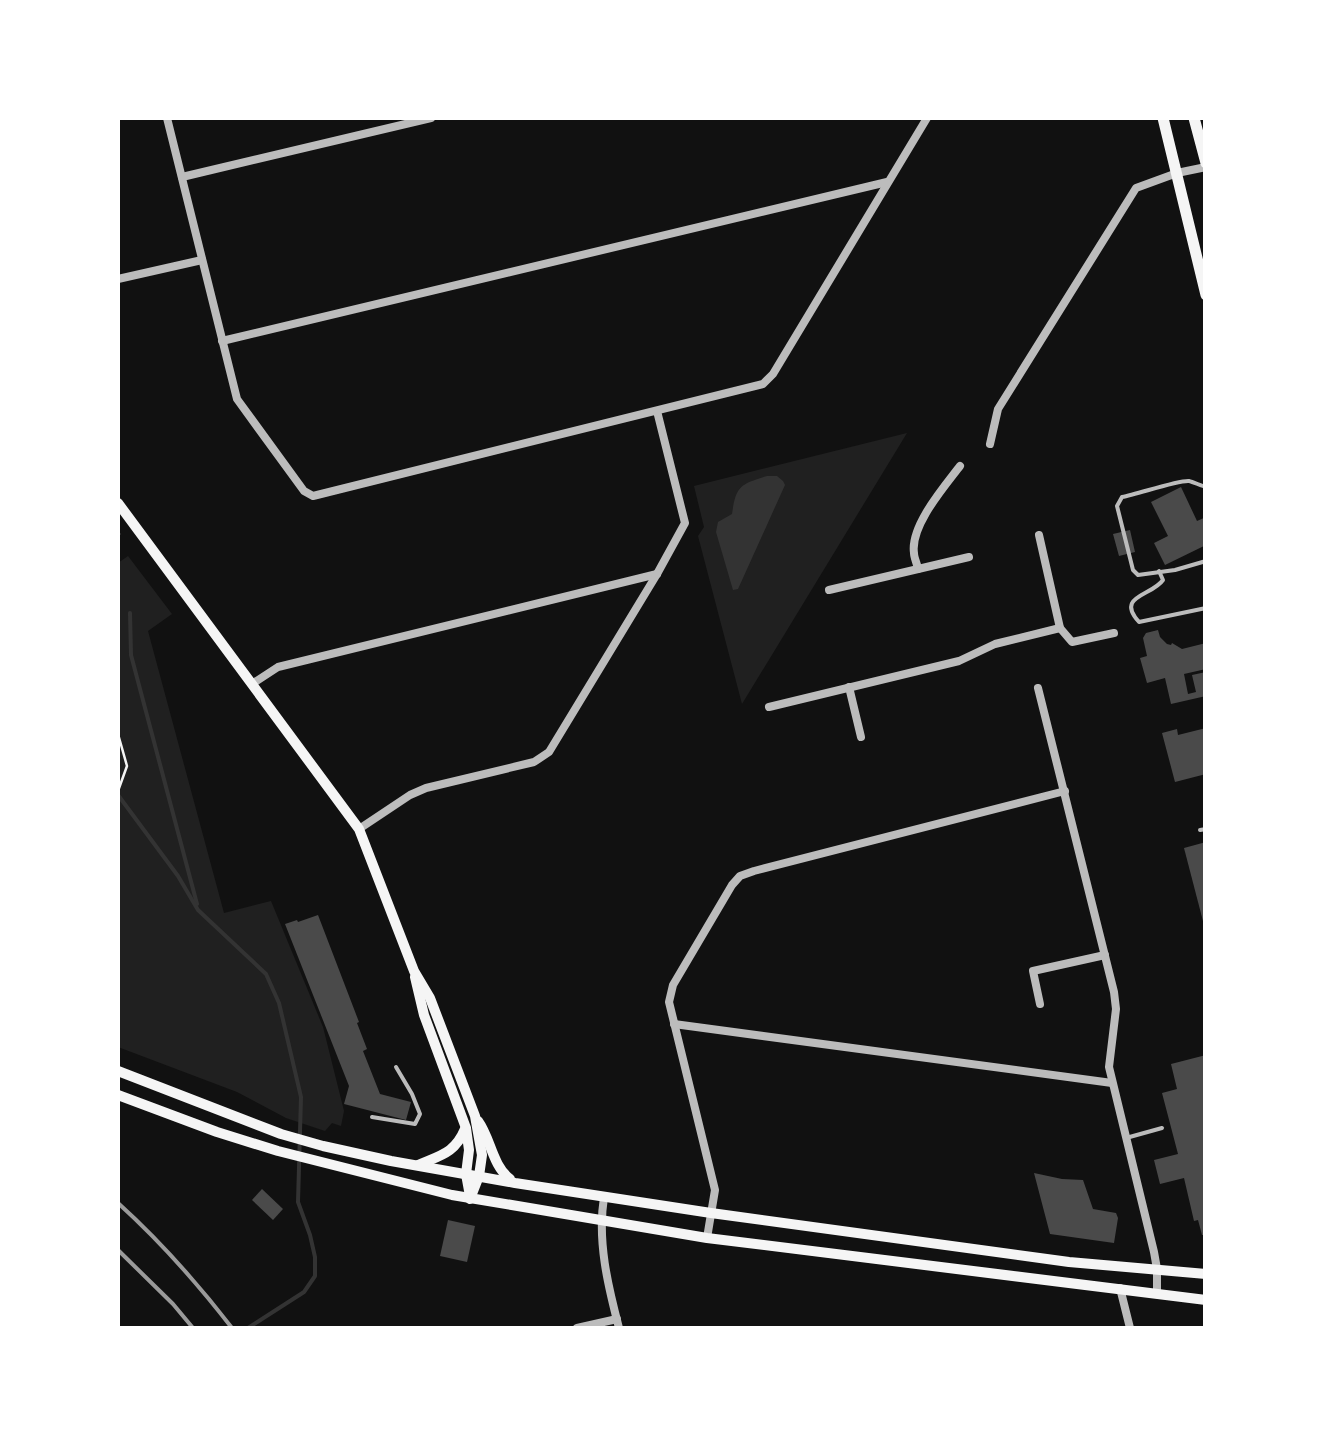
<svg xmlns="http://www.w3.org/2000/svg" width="1323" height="1446" viewBox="0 0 1323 1446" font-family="'Nunito Sans',sans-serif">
	<rect width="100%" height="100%" fill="#111"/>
	<g fill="#202020">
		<path d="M907 433 742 704 698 536 704 527 694 486Z"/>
		<path d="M128 556 172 614 148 631 224 913 271 901 323 1027 344 1111 341 1126 332 1123 325 1131 286 1118 237 1092 118 1047V563Z"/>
	</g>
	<path fill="#333" d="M767 476H777L783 481 785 485 738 589 733 590 716 532 718 522 732 514C736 486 740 484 767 476Z"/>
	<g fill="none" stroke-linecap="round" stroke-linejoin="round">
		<g stroke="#333" stroke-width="4">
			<path d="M130 613 131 655 197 904"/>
			<path d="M118 795 178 876 198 910 266 974 279 1003 301 1097 298 1202 310 1235 315 1257V1276L304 1292 248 1328"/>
		</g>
	</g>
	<g fill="#4a4a4a">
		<path d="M1181 487 1197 521 1206 517V545L1165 565 1154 543 1168 536 1151 502Z"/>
		<path d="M1130 530 1135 552 1119 556 1113 534Z"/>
		<path d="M1158 630 1160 637 1167 644 1171 645 1172 643 1182 649 1206 643V669L1184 674 1188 694 1196 692 1192 675 1206 672V696L1171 704 1165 678 1147 683 1140 658 1147 656 1143 638 1146 633Z"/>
		<path d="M1206 728V774L1175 782 1162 733 1177 729 1178 735Z"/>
		<path d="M1206 842V924L1204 925 1184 848Z"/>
		<path d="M318 915 359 1022 357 1023 367 1049 363 1051 380 1094 411 1102 406 1120 344 1104 349 1086 285 924 297 920 298 922Z"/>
		<path d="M1206 1055V1235H1202L1198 1220 1194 1221 1184 1178 1160 1184 1154 1160 1178 1154 1162 1093 1177 1089 1171 1064Z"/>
		<path d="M1034 1173 1062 1179 1083 1180 1093 1209 1116 1213 1118 1218 1114 1243 1050 1234Z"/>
		<path d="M262 1189 283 1209 273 1220 252 1200Z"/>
		<path d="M448 1220 475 1226 467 1262 440 1256Z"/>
	</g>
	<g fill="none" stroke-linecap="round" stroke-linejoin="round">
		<g stroke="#f5f5f5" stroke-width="2.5">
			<path d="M118 534H119"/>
			<path d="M118 734 127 766 118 791"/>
		</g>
		<g stroke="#bcbcbc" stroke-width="4">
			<path d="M1206 487C1202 486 1193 482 1189 481 1178 480 1138 494 1122 497L1117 506 1133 570 1138 575 1175 570 1206 561"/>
			<path d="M1159 571 1163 580C1152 596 1115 596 1139 622L1206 608"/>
			<path d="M1200 830 1206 829"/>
			<path d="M372 1117 415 1124 420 1114 412 1094 396 1067"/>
			<path d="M1126 1138 1162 1128"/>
		</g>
		<g stroke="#bcbcbc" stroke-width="8">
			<path d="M167 118 237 399 304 491 313 496 763 384 773 374 927 118"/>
			<path d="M182 177 431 118"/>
			<path d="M118 279 202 260"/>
			<path d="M222 341 887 182"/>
			<path d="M990 444 998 409 1136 188 1177 173 1206 167"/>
			<path d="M1039 535 1060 628 1072 642 1114 633"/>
			<path d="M918 569C917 563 914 558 914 553 910 526 944 487 960 466"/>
			<path d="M829 590 969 557"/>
			<path d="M252 684 278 667 657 574"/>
			<path d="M849 687 861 737"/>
			<path d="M1038 688 1114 992 1116 1009 1109 1067 1154 1252 1157 1269V1294"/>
			<path d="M769 707 959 661 995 644 1060 628"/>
			<path d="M359 829 410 795 426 788 534 762 549 752 657 574 685 523 657 411"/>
			<path d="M1040 1004 1033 971 1105 955"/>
			<path d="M674 1024 1112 1083"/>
			<path d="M604 1197C597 1241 608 1286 619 1328"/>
			<path d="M707 1238 715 1190 669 1002 673 985 732 885 740 876 754 871 1065 791"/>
			<path d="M1120 1288 1130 1328"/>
			<path d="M577 1328 617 1319"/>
		</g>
		<g stroke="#f5f5f5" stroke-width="10">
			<path d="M118 503 359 829 414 971 430 998 475 1116 482 1155 479 1176 470 1199"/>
			<path d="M415 977 424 1015 466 1128 469 1150 466 1174 470 1196"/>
			<path d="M118 1071 281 1134 323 1146 391 1161 515 1183 711 1213 1069 1262 1206 1274"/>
			<path d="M118 1095 217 1132 278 1151 452 1195 707 1238 1206 1300"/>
			<path d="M478 1121C491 1139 492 1165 510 1179"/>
			<path d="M418 1165C441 1155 455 1153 465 1129"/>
		</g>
		<g stroke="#f5f5f5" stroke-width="11">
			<path d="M1163 118 1206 295"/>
			<path d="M1194 118 1206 163"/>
		</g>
		<g stroke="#9a9a9a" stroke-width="4">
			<path d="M118 1203C160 1241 198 1284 232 1328"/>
			<path d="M118 1250 173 1304 193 1328"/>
		</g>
	</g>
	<rect width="1323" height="1446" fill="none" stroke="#ffffff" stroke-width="240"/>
</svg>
